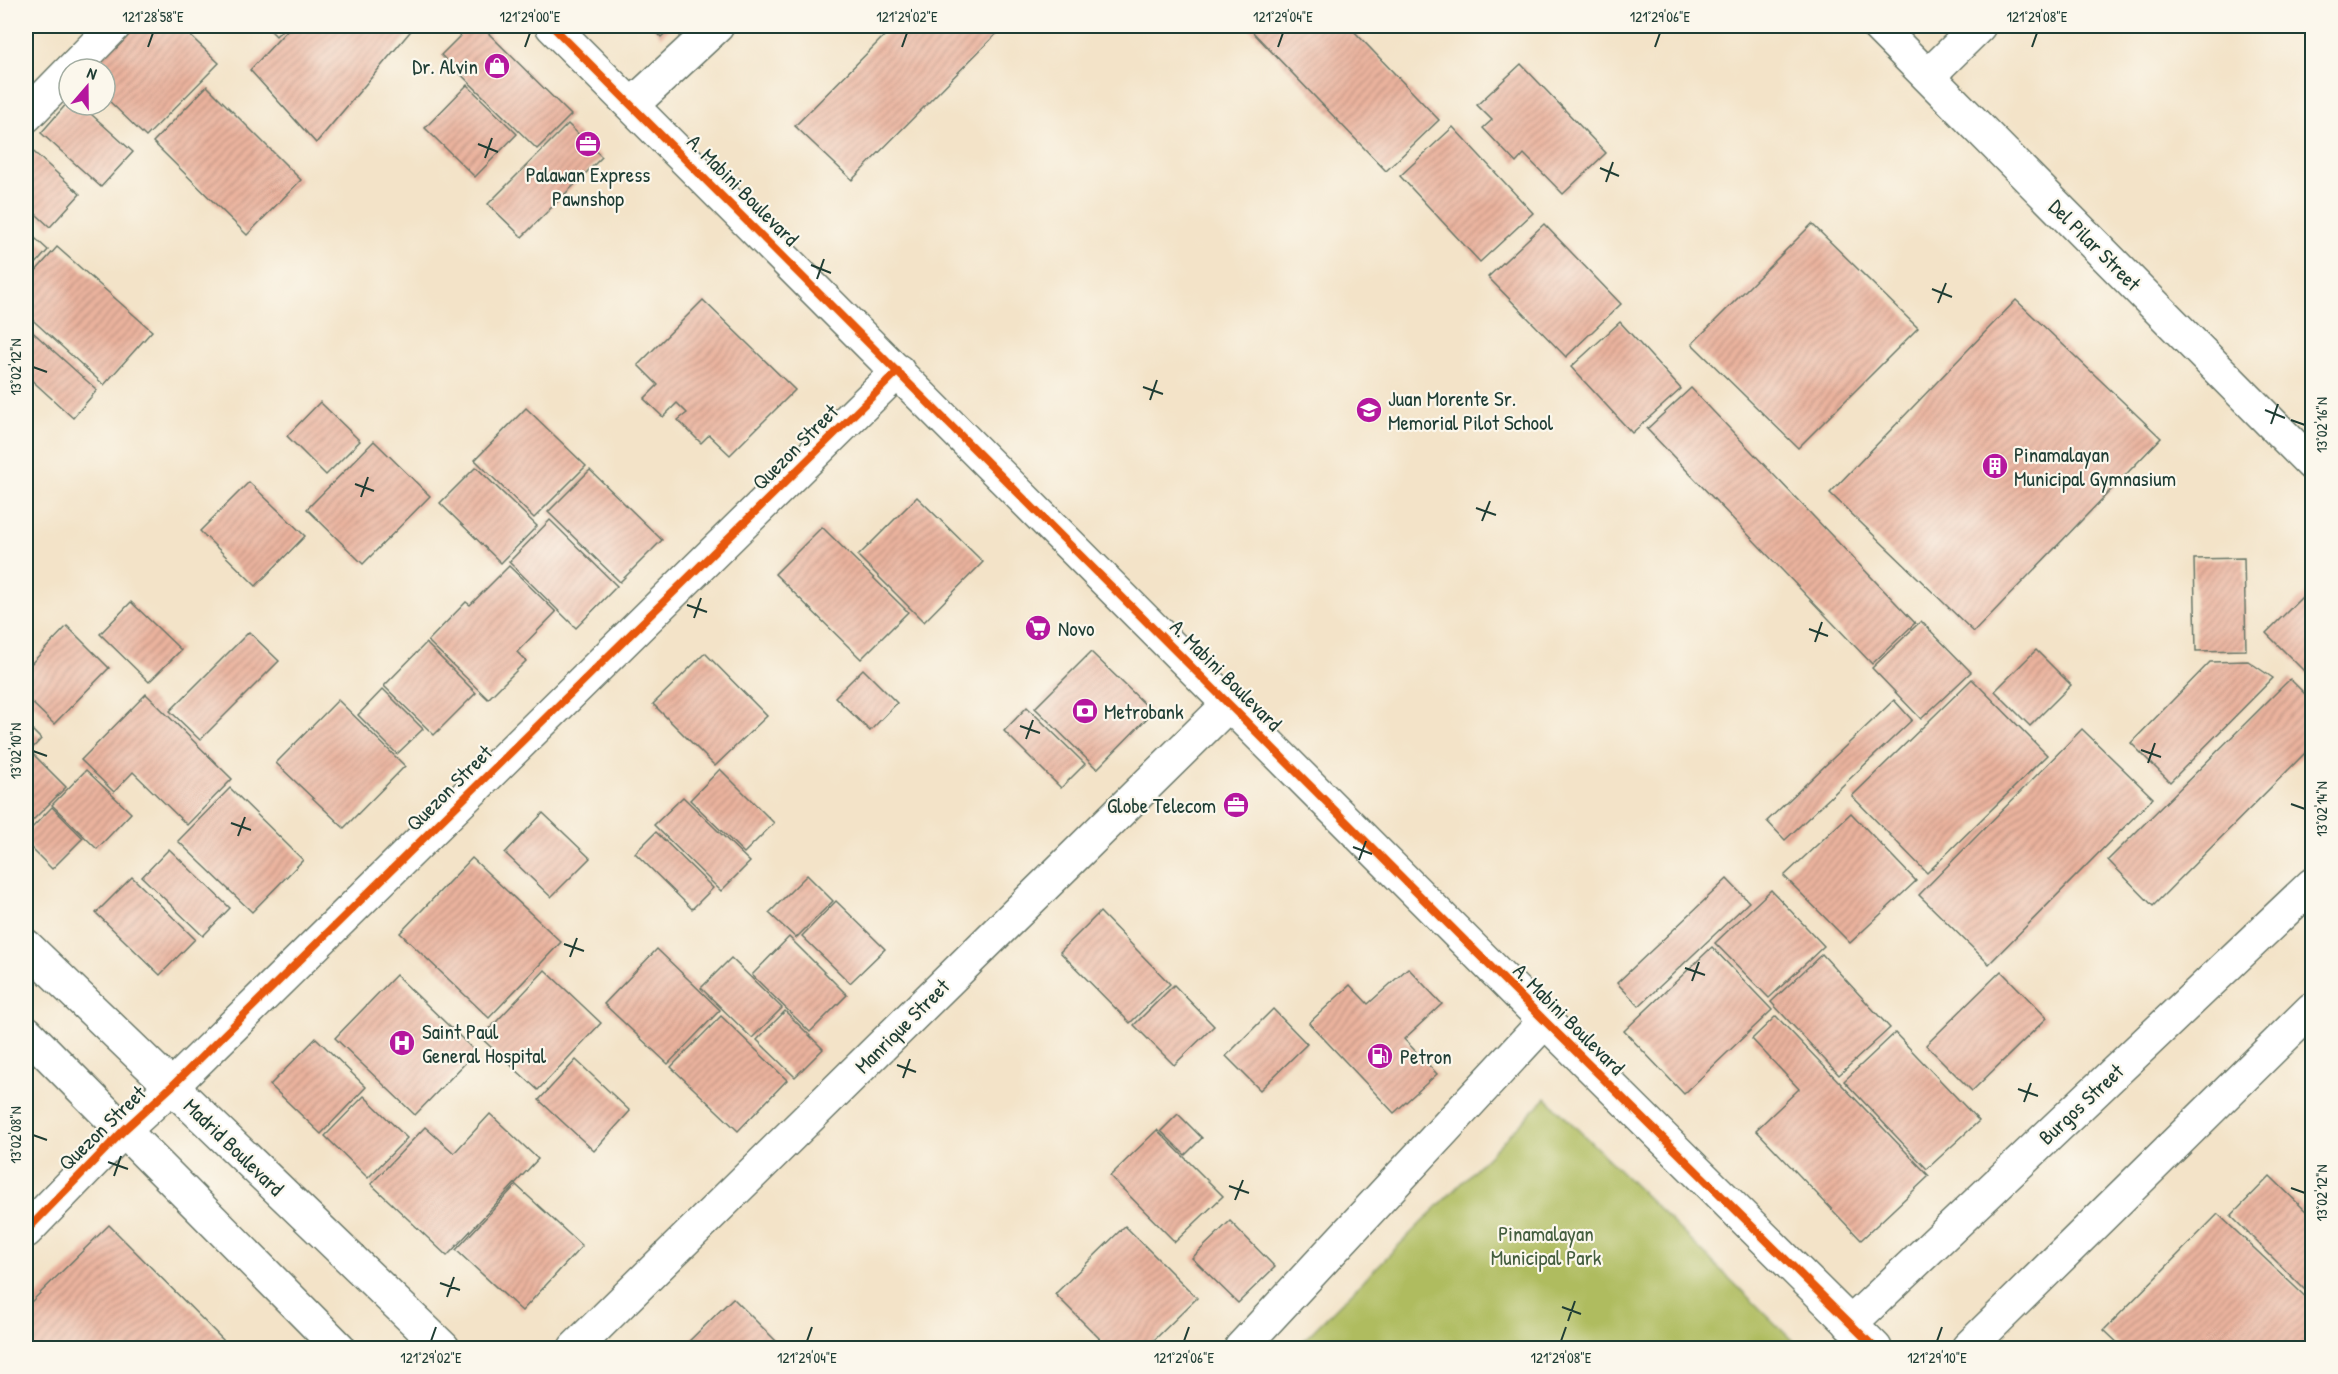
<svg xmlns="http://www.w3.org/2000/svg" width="2338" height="1374" viewBox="0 0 2338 1374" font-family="'Patrick Hand',sans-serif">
	<defs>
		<pattern id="building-hatch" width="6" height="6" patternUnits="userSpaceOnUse" patternTransform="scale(1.5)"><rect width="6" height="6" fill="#ebb39e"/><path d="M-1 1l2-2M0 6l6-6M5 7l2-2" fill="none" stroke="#be9382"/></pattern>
	</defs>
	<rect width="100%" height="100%" fill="#fbf7ec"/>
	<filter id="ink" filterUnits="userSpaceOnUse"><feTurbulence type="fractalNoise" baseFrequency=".0167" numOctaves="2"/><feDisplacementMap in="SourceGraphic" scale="12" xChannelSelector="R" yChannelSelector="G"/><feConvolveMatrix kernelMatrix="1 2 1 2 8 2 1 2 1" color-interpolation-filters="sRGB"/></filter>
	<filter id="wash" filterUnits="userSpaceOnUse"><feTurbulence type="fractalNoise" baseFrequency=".008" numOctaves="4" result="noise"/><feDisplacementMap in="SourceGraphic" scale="24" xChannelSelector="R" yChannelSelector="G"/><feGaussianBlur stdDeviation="1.35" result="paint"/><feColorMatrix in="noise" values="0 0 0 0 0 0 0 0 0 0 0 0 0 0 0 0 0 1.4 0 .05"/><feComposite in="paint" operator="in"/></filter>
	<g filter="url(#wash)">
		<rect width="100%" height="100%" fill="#f3e3c8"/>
		<path fill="#afbc5e" stroke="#677c49" stroke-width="1.5" d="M1546 1098 1800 1348H1296Z"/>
		<g id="blocks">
			<g fill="url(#building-hatch)">
				<path d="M119 26H180L219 63 146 137 105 97V69H76Z"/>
				<path d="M266 26H286L276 36Z"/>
				<path d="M291 26H415L316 143 250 70Z"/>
				<path d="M470 26H481L571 115 537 149 441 55Z"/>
				<path d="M652 26H673L661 37Z"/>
				<path d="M894 26H998L1001 29 852 180 795 126Z"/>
				<path d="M1247 26H1349L1439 120 1386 171Z"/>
				<path d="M1521 64 1606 153 1563 194 1524 154 1516 163 1483 128 1492 120 1477 105Z"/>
				<path d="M467 85 517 134 475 177 425 128Z"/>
				<path d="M207 86 301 180 247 235 153 142Z"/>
				<path d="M69 101V105H81L133 152 101 187 41 133Z"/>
				<path d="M568 124 602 157 522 237 488 204Z"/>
				<path d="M1453 127 1533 213 1480 262 1400 176Z"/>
				<path d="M26 145 80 194 50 227 26 205Z"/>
				<path d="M1544 224 1621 304 1566 357 1488 277Z"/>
				<path d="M1812 224 1918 328 1798 448 1692 344Z"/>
				<path d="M26 230 48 250 26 275Z"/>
				<path d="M57 247 152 331 104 385 26 314V282Z"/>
				<path d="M703 300 795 390 730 455 709 435 701 443 678 420 687 413 677 403 663 417 644 399 658 385 638 365Z"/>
				<path d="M2016 300 2161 438 1974 632 1830 493Z"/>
				<path d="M1620 322 1681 389 1632 433 1571 367Z"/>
				<path d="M26 326 97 390 73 418 26 375Z"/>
				<path d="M1691 388 1915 623 1872 664 1647 429Z"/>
				<path d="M320 402 360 441 326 475 287 436Z"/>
				<path d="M526 408 586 466 534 518 475 460Z"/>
				<path d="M374 441 430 496 363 564 307 509Z"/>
				<path d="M476 467 537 526 501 563 440 503Z"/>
				<path d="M590 470 662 540 620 582 548 512Z"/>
				<path d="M249 482 305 536 256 586 200 531Z"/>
				<path d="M917 497 983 562 924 622 858 556Z"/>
				<path d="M550 520 617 586 576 628 509 562Z"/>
				<path d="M822 527 908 612 861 659 775 574Z"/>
				<path d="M2244 558 2246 650 2196 651 2194 559Z"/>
				<path d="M509 566 556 612 517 652 526 661 488 699 428 641 466 602 470 605Z"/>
				<path d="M2309 590 2312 593V679L2266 633Z"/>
				<path d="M131 602 181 650 149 682 100 634Z"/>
				<path d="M1921 621 1971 672 1921 719 1872 668Z"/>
				<path d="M67 626 109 668 54 724 26 697V669Z"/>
				<path d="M249 632 279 661 200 740 170 711Z"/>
				<path d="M426 643 476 693 434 735 384 686Z"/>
				<path d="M2036 650 2071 685 2030 726 1995 691Z"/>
				<path d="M1091 652 1153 712 1097 769 1035 708Z"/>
				<path d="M705 653 767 716 715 766 653 704Z"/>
				<path d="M2248 661 2273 678 2170 782 2131 743 2210 662Z"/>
				<path d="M863 669 897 703 870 731 835 697Z"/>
				<path d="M1972 679 2047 755 1927 873 1852 796Z"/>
				<path d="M2290 679 2312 701V746L2153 906 2108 860Z"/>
				<path d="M383 689 423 729 397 754 358 715Z"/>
				<path d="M146 694 232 779 187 825 133 772 114 792 81 760Z"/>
				<path d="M338 700 405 766 344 828 276 763Z"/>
				<path d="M1894 700 1912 720 1785 840 1767 821Z"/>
				<path d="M1027 707 1085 764 1061 788 1004 731Z"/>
				<path d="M26 724 41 739 26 755Z"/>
				<path d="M2082 729 2153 798 1989 964 1919 895Z"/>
				<path d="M33 754 66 787 26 827V761Z"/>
				<path d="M720 769 774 823 744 853 690 800Z"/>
				<path d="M86 770 131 813 97 849 52 805Z"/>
				<path d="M230 788 303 860 252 912 178 841Z"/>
				<path d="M683 797 750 862 721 891 654 825Z"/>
				<path d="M52 807 83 838 52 869 26 843V834Z"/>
				<path d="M543 813 590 858 551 897 505 853Z"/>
				<path d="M1851 813 1916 881 1850 943 1784 876Z"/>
				<path d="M656 832 713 888 692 909 635 853Z"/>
				<path d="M169 849 230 908 203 936 142 877Z"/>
				<path d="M472 858 561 942 489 1018 400 933Z"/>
				<path d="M807 875 833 901 796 938 769 913Z"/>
				<path d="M132 877 195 939 160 975 96 913Z"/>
				<path d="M1727 879 1749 902 1639 1006 1617 983Z"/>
				<path d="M1771 890 1824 946 1769 998 1715 943Z"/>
				<path d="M836 901 885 949 850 983 802 936Z"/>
				<path d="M1100 912 1170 984 1130 1023 1060 952Z"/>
				<path d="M789 937 847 995 810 1032 752 975Z"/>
				<path d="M1712 947 1772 1010 1684 1094 1624 1031Z"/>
				<path d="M657 949 720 1010 668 1064 604 1004Z"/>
				<path d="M1822 954 1890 1028 1839 1075 1771 1002Z"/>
				<path d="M731 958 782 1008 752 1038 701 988Z"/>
				<path d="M1408 968 1442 1004 1404 1039 1437 1074 1394 1113 1309 1023 1350 985 1368 1004Z"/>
				<path d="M545 970 601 1023 538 1090 481 1038Z"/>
				<path d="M2001 971 2047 1018 1972 1091 1926 1045Z"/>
				<path d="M396 975 476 1052 415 1115 335 1038Z"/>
				<path d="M1174 985 1214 1026 1174 1065 1134 1025Z"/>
				<path d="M1273 1009 1307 1044 1260 1090 1226 1056Z"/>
				<path d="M785 1011 823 1049 795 1077 757 1040Z"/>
				<path d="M721 1016 787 1080 738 1131 671 1067Z"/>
				<path d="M1776 1016 1929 1176 1861 1240 1756 1130 1799 1089 1752 1039Z"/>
				<path d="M1895 1033 1979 1121 1927 1169 1844 1081Z"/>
				<path d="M316 1038 366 1087 321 1134 270 1085Z"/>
				<path d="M576 1060 630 1111 594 1151 539 1100Z"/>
				<path d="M364 1096 407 1138 368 1178 325 1136Z"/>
				<path d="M490 1114 538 1159 447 1256 371 1184 425 1127 454 1153Z"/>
				<path d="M1178 1114 1202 1138 1185 1155 1161 1131Z"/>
				<path d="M1157 1130 1223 1196 1175 1242 1110 1176Z"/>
				<path d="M2270 1176 2312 1217V1297L2231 1216Z"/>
				<path d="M516 1185 582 1246 522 1311 456 1250Z"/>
				<path d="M2218 1214 2312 1303V1340L2305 1348H2123L2104 1330Z"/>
				<path d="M1230 1221 1275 1267 1238 1303 1192 1258Z"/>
				<path d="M109 1225 231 1348H26V1307Z"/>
				<path d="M1125 1226 1197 1298 1146 1348H1109L1055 1294Z"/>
				<path d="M733 1298 783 1348H682Z"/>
			</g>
		</g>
	</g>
	<g filter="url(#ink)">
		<use href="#blocks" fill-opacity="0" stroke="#697768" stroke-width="1.5"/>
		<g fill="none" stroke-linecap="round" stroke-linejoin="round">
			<g stroke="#697768" stroke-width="36">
				<g id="minor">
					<path d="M552 26 1545 1021 1875 1348"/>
					<path d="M1878 26 2312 464"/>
					<path d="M72 69 114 26"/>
					<path d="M1928 76 1979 26"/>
					<path d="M632 105 717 26"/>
					<path d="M26 116 69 72"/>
					<path d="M26 946 443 1348"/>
					<path d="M26 1032 339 1348"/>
					<path d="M26 1231 124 1130 172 1086 898 371"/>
					<path d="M1850 1324 2312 885"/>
					<path d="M575 1348 1229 704"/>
					<path d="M1241 1348 1545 1021"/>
					<path d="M1968 1348 2312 1009"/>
				</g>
			</g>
			<use href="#minor" stroke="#fff" stroke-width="33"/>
			<g stroke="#fbf7ec" stroke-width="11">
				<g id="cycleway">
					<path d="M552 26 1545 1021 1875 1348"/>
					<path d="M26 1231 124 1130 172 1086 898 371"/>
				</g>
			</g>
			<use href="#cycleway" stroke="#e8590c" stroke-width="8"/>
		</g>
	</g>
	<path fill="none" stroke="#1f3d34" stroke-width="2" d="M148 47 153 33M525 47 530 33M902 47 907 33M1278 47 1283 33M1655 47 1660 33M2032 47 2037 33M478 144 498 152M485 158 492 138M1600 168 1619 176M1606 182 1613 162M811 265 831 273M817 279 824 259M1932 289 1952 297M1938 303 1946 283M33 367 47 372M1143 387 1163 394M1150 400 1157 380M2265 410 2285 418M2291 420 2305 425M2271 424 2278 404M355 484 374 491M361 497 368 477M1476 508 1496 515M1482 521 1490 501M687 605 707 612M694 618 701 598M1809 629 1828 636M1815 642 1822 622M1020 726 1040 733M1026 739 1033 720M2141 750 2161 757M33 751 47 756M2148 763 2155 743M2291 804 2305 809M231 823 251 830M238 836 245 817M1353 847 1372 854M1359 860 1366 841M564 944 584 951M570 957 577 938M1685 968 1705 975M1692 981 1699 962M897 1065 916 1072M903 1078 910 1059M2018 1089 2038 1096M2024 1102 2031 1083M33 1135 47 1140M108 1162 128 1169M114 1176 121 1156M1229 1186 1249 1193M2291 1188 2305 1193M1235 1200 1243 1180M440 1283 460 1290M447 1297 454 1277M1562 1307 1581 1314M1568 1321 1575 1301M431 1341 436 1327M807 1341 812 1327M1184 1341 1189 1327M1561 1341 1566 1327M1937 1341 1942 1327"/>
	<defs>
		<g id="shop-disc" transform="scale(1.35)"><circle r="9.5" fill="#b5179e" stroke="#fbf7ec"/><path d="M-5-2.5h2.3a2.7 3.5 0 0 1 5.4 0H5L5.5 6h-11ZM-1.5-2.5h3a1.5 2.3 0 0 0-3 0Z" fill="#fff"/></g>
		<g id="office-disc" transform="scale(1.35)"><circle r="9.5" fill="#b5179e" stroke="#fbf7ec"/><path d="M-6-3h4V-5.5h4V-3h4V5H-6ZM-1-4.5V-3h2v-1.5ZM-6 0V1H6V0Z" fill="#fff"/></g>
		<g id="school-disc" transform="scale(1.35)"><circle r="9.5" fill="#b5179e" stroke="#fbf7ec"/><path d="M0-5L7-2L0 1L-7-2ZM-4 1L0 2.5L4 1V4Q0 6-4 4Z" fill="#fff"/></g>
		<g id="building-disc" transform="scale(1.35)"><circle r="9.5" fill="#b5179e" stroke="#fbf7ec"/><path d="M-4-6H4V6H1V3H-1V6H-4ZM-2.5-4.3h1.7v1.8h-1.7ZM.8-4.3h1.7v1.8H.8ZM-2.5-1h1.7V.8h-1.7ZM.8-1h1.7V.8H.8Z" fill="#fff"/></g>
		<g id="supermarket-disc" transform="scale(1.35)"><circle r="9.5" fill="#b5179e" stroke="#fbf7ec"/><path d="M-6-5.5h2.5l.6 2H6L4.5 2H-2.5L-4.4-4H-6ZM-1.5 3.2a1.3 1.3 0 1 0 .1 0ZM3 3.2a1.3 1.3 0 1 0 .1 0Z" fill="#fff"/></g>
		<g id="bank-disc" transform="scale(1.35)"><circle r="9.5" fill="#b5179e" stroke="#fbf7ec"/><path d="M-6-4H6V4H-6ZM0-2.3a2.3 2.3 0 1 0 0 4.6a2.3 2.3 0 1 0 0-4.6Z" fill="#fff"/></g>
		<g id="hospital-disc" transform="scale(1.35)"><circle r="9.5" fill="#b5179e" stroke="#fbf7ec"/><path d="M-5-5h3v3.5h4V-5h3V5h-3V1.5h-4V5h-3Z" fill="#fff"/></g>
		<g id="fuel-disc" transform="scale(1.35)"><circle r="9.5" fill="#b5179e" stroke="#fbf7ec"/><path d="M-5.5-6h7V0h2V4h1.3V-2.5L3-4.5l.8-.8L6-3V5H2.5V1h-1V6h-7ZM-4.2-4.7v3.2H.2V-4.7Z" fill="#fff"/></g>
	</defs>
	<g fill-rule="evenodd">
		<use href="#shop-disc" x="497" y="66"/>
		<use href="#office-disc" x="588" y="144"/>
		<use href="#school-disc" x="1369" y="410"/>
		<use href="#building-disc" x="1995" y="466"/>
		<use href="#supermarket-disc" x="1038" y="628"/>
		<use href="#bank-disc" x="1085" y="711"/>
		<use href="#office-disc" x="1236" y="805"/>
		<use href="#hospital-disc" x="402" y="1043"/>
		<use href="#fuel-disc" x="1380" y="1056"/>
	</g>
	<g text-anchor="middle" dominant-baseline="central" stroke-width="4.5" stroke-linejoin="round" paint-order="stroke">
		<g font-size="21" fill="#1f3d34" stroke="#fbf7ec" text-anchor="start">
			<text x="478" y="66" text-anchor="end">Dr. Alvin</text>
			<text x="588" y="174" text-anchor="middle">Palawan Express<tspan x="588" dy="24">Pawnshop</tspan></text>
			<text x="1388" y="398">Juan Morente Sr.<tspan x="1388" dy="24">Memorial Pilot School</tspan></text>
			<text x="2014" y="454">Pinamalayan<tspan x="2014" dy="24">Municipal Gymnasium</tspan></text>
			<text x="1058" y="628">Novo</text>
			<text x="1104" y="711">Metrobank</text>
			<text x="1216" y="805" text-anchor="end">Globe Telecom</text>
			<text x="422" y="1031">Saint Paul<tspan x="422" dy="24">General Hospital</tspan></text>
			<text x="1400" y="1056">Petron</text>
		</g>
		<g font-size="21" fill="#1f3d34" stroke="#fbf7ec">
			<text transform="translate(743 190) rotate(45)">A. Mabini Boulevard</text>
			<text transform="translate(2095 245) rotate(45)">Del Pilar Street</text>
			<text transform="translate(795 447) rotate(-45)">Quezon Street</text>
			<text transform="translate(1226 675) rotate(45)">A. Mabini Boulevard</text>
			<text transform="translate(449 788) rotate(-45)">Quezon Street</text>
			<text transform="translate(1569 1019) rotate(45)">A. Mabini Boulevard</text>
			<text transform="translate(902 1026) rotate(-45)">Manrique Street</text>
			<text transform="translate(2081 1104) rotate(-43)">Burgos Street</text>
			<text transform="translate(102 1128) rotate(-44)">Quezon Street</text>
			<text transform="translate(234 1147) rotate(44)">Madrid Boulevard</text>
		</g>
		<g font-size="21" fill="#435d3e" stroke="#fbf7ec">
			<text x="1546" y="1233">Pinamalayan<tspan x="1546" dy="24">Municipal Park</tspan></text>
		</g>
	</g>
	<rect width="2338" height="1374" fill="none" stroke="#fbf7ec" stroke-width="66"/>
	<g transform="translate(87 87) rotate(20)"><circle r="28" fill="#fbf7ec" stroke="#a3ada2" stroke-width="1.5"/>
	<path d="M0-4.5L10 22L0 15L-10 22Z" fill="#b5179e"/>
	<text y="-9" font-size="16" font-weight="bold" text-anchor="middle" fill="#1f3d34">N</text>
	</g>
	<rect x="33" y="33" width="2272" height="1308" fill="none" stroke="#1f3d34" stroke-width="2"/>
	<g font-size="15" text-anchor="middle" fill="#1f3d34">
		<text x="153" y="22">121°28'58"E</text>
		<text x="530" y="22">121°29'00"E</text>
		<text x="907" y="22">121°29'02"E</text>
		<text x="1283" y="22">121°29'04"E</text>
		<text x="1660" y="22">121°29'06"E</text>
		<text x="2037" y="22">121°29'08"E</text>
		<text transform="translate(16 367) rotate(-90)" y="5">13°02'12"N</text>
		<text transform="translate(2322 425) rotate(-90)" y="5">13°02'16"N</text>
		<text transform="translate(16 751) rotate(-90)" y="5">13°02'10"N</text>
		<text transform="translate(2322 809) rotate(-90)" y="5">13°02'14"N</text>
		<text transform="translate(16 1135) rotate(-90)" y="5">13°02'08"N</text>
		<text transform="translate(2322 1193) rotate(-90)" y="5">13°02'12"N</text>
		<text x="431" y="1363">121°29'02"E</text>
		<text x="807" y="1363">121°29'04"E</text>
		<text x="1184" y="1363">121°29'06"E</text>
		<text x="1561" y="1363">121°29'08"E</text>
		<text x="1937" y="1363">121°29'10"E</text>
	</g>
</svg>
